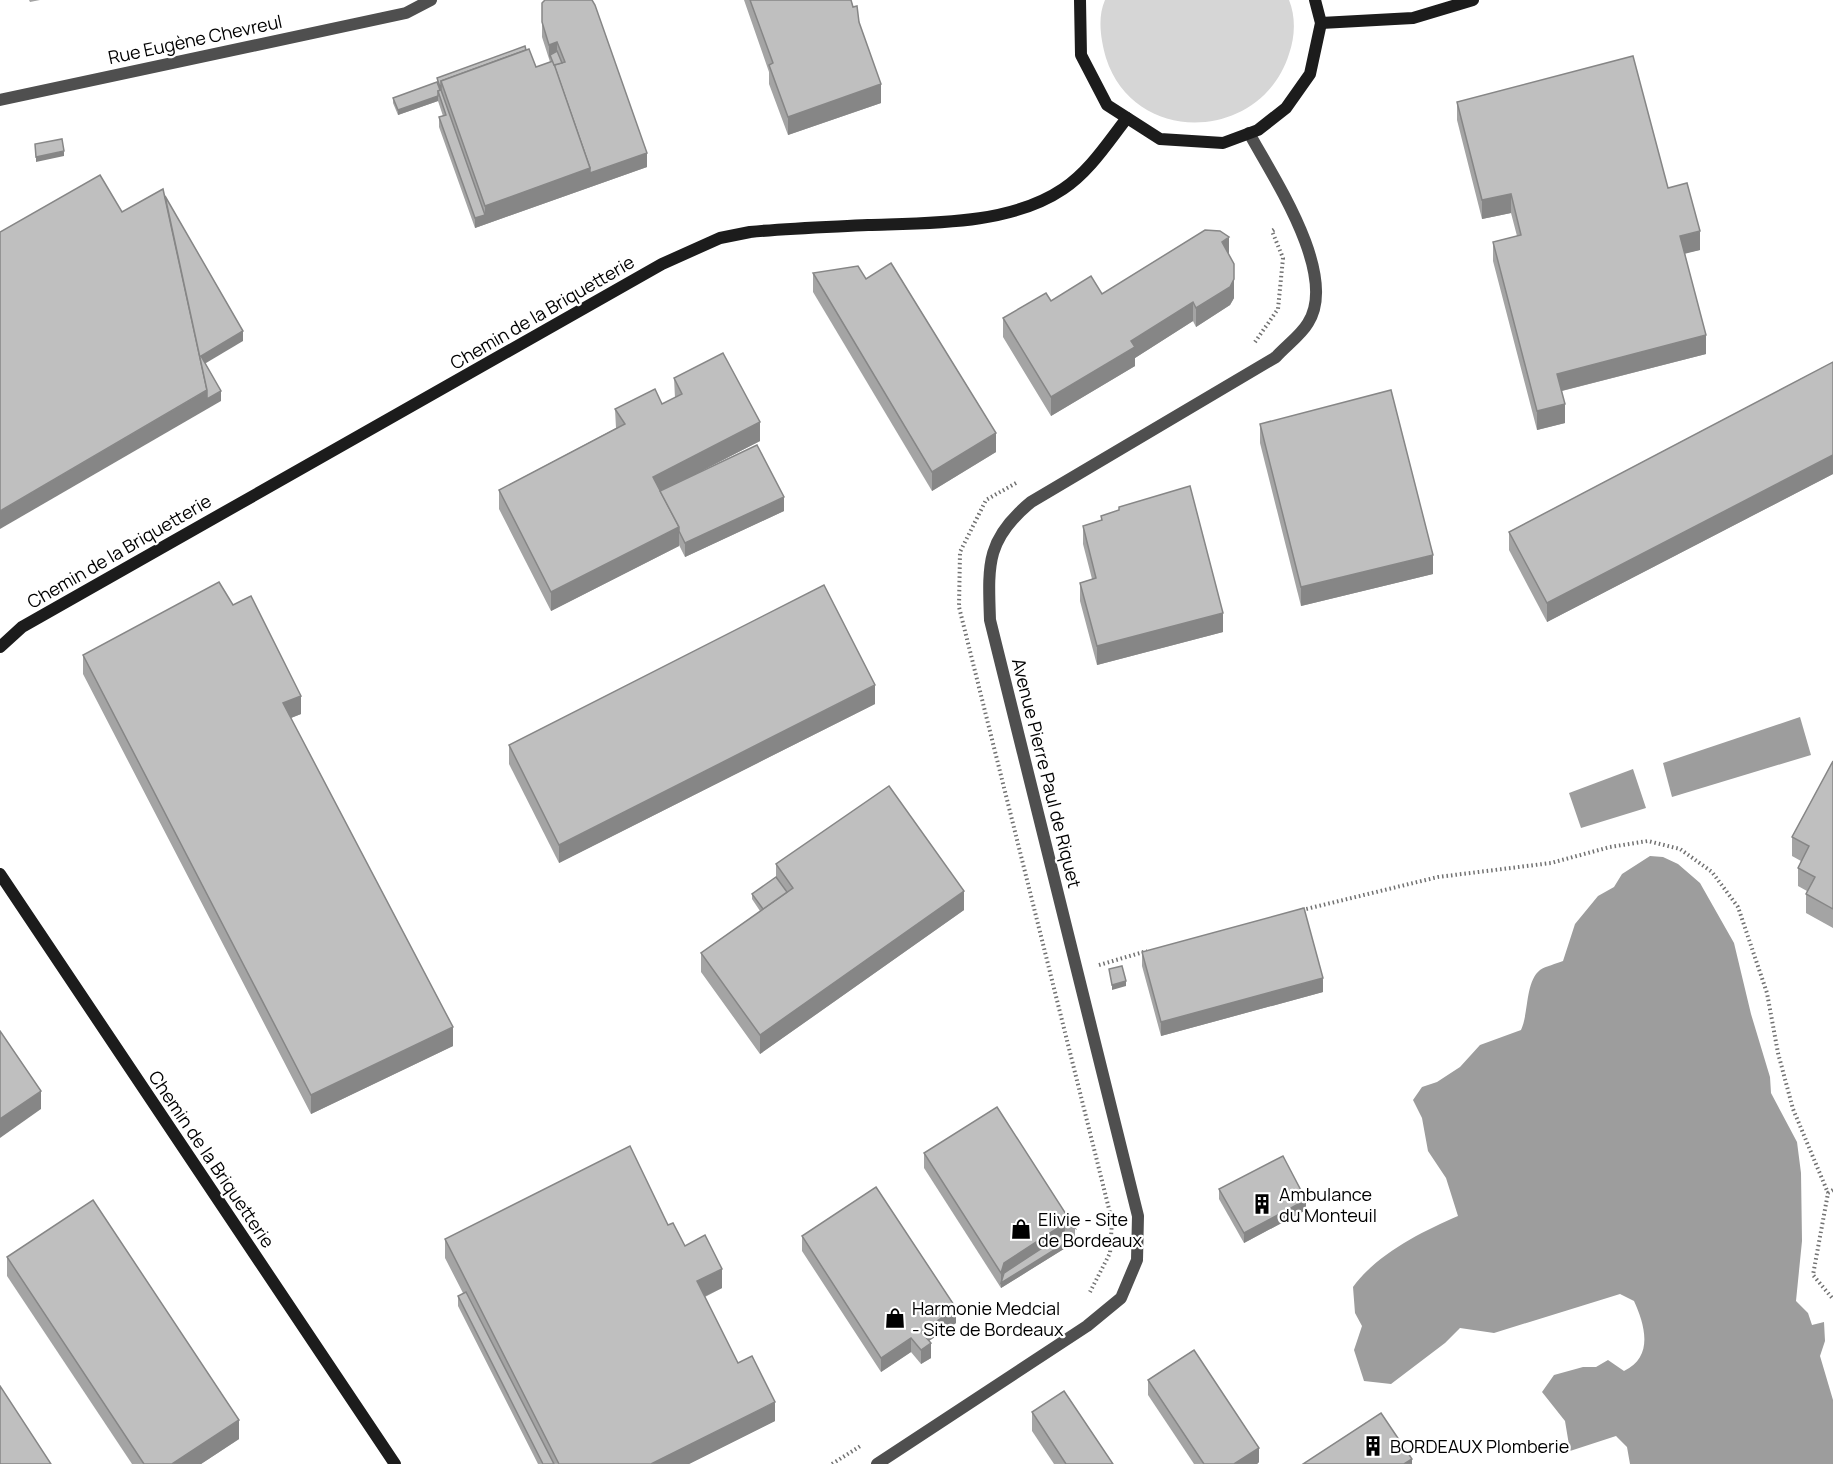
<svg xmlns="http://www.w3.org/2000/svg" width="1833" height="1464" viewBox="0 0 1833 1464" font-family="Manrope,sans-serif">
	<rect width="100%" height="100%" fill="#fff"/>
	<path fill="#d6d6d6" d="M1105 0H1289C1296 17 1295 37 1289 54 1262 141 1135 148 1106 58 1101 40 1097 18 1105 0Z"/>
	<g fill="#9d9d9d">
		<path d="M1800 717 1811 755 1672 797 1663 763Z"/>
		<path d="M1633 769 1646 808 1581 828 1569 793Z"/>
		<path d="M1650 856 1663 857 1678 864 1700 883 1734 943 1751 1014 1770 1077 1771 1093 1797 1142 1801 1173 1802 1241 1796 1301 1808 1313 1812 1325 1824 1322 1825 1341 1820 1356 1833 1400V1464H1630L1627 1447 1616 1436 1570 1451 1565 1421 1542 1392 1554 1375 1583 1367H1596L1608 1360 1624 1371C1654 1357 1645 1325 1634 1301L1620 1294 1494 1333 1460 1328 1445 1343 1391 1384 1364 1381 1354 1350 1362 1326 1355 1313 1353 1287C1377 1254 1421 1232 1458 1216L1446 1178 1428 1151 1422 1118 1413 1100 1422 1087 1437 1082 1460 1067 1480 1045 1521 1030C1529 1013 1525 982 1540 970 1546 966 1556 964 1563 961L1575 924 1598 896 1614 887 1622 874Z"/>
	</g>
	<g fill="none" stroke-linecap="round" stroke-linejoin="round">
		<g stroke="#717171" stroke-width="4" stroke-dasharray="1.5 3" stroke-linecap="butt">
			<path d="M1255 342 1278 309 1283 258 1272 231 1275 229"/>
			<path d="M1016 483 986 500 960 552 959 607 1112 1221 1110 1253 1090 1292"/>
			<path d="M1302 910 1438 877 1551 863 1610 847 1648 841 1680 849 1712 872 1738 907 1767 993 1778 1053 1793 1109 1828 1193"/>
			<path d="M1099 965 1147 951"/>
			<path d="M1833 1190 1828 1193 1813 1275 1833 1299"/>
			<path d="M832 1464 862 1445"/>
		</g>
		<g stroke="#4f4f4f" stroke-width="12">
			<path d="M0 100 406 13 431 0"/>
			<path d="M877 1464 1087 1326 1121 1298 1137 1260 1138 1216 990 620C988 564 986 539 1031 502L1276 357C1286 346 1301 335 1308 323 1339 275 1273 177 1249 133"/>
		</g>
		<g stroke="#1c1c1c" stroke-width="12">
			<path d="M1080 0 1081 55 1107 105 1160 139 1223 143 1258 130 1286 108 1310 74 1321 23 1315 0"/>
			<path d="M1321 23 1413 18 1473 0"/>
			<path d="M0 647 22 627 662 264 720 238 750 232C789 228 829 227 868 225 930 223 1010 225 1063 189 1090 171 1108 142 1127 118"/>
			<path d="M0 874 395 1464"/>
		</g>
	</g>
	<g fill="#a4a4a4">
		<path d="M29 0H40L30 2Z"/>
		<path d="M744 0H851L859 22 881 103 788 135 769 84V72Z"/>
		<path d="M542 3 647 167 475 228 439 127V117L443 116 438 101 398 115 393 103V98L437 82V78L526 50 536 67 550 62 542 37Z"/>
		<path d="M1457 102 1668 188 1700 250 1685 253 1706 354 1562 391 1565 423 1537 430 1493 261V242L1517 236 1511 213 1482 219 1457 120Z"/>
		<path d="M1229 255 1234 298 1230 305 1196 327 1193 321 1135 358V366L1051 416 1003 337V318L1051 301 1102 294Z"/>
		<path d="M813 273 866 279 996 452 932 491 813 292Z"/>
		<path d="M1833 362V474L1547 622 1509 550V532Z"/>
		<path d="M674 378 760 441 695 474 784 511 685 557 679 545V546L551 611 499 509V490L616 428 615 409 662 404 675 398Z"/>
		<path d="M1260 424 1433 574 1301 606 1260 443Z"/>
		<path d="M1101 516 1223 632 1097 665 1080 601V583L1092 579 1083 544V526L1101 520Z"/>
		<path d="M233 605 301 714 291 718 453 1046 311 1114 83 674V655Z"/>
		<path d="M875 704 559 863 509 764V745Z"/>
		<path d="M1833 761V928L1806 913V894L1807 891 1798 886V868L1801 861 1792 856V837Z"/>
		<path d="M776 864 964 910 760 1054 701 972V953L760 911 752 899V894L776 877Z"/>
		<path d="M1142 952 1323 992 1161 1036 1142 966Z"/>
		<path d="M924 1153 1075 1228V1242L1001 1288 924 1168Z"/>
		<path d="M1219 1189 1306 1210 1244 1243 1219 1199Z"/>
		<path d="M668 1225 685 1246 722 1288 705 1297 738 1363 775 1421 689 1464H538L458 1306V1296L463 1293 445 1258V1239Z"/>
		<path d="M802 1236 956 1323 929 1341 931 1358 921 1364 911 1352 881 1372 802 1251Z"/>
		<path d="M7 1257 239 1439 201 1464H132L7 1276Z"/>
		<path d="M1148 1380 1259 1462 1257 1464H1194L1148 1395Z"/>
		<path d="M1032 1412 1113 1464H1054L1032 1431Z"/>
	</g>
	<g fill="#868686">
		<path d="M557 42V56L550 55 549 59V45Z"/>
		<path d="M881 84V103L788 135V117Z"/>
		<path d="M438 96V101L398 115V110Z"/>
		<path d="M64 151V156L36 162V157Z"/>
		<path d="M647 153V167L475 228V218L485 215V206L590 168Z"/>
		<path d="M1511 194V213L1482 219V200Z"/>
		<path d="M1700 231V250L1680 255V236Z"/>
		<path d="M1229 237V256L1222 242Z"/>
		<path d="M1234 279V298L1230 305 1196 327V308Z"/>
		<path d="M1193 302V321L1135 358V366L1051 416V397L1131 341Z"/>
		<path d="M243 331V341L201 366V356Z"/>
		<path d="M1706 335V354L1557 392V374Z"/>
		<path d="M207 390 221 391V401L0 529V511Z"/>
		<path d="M1565 404V423L1537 430V411Z"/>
		<path d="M760 422V441L653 496V477Z"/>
		<path d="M996 433V452L932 491V472Z"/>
		<path d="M1833 455V474L1547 622V603Z"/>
		<path d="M784 497V511L685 557V543Z"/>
		<path d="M679 527V546L551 611V592Z"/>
		<path d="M1433 555V574L1301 606V587Z"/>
		<path d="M1223 613V632L1097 665V646Z"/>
		<path d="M875 685V704L559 863V845Z"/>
		<path d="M301 696V714L283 721V703Z"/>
		<path d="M964 891V910L760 1054V1035Z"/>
		<path d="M1323 978V992L1161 1036V1022Z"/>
		<path d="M1126 981V986L1112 990V985Z"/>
		<path d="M453 1027V1046L311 1114V1095Z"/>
		<path d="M41 1091V1109L0 1138V1119Z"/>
		<path d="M1306 1200V1210L1244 1243V1233Z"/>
		<path d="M1065 1223V1238L1075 1237V1242L1001 1288V1273L1004 1263Z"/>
		<path d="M722 1269V1288L697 1300V1281Z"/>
		<path d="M956 1308V1323L921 1346V1332Z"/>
		<path d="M911 1338V1352L881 1372V1358Z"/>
		<path d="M931 1343V1358L921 1364V1350Z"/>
		<path d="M775 1402V1421L689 1464H651Z"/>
		<path d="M239 1420V1439L201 1464H172Z"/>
		<path d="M1259 1448V1462L1257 1464H1234Z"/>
		<path d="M1412 1459V1464H1404Z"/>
	</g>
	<g fill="#bfbfbf" stroke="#868686" stroke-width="1.5">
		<path d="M545 0H592L595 5 647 153 590 173V168L554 65 565 62 557 42 549 45 542 22V3Z"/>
		<path d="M750 0H851L853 7 857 6 859 22 881 84 788 117 769 65 773 63Z"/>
		<path d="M525 46 526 50 441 81V90L437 78Z"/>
		<path d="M529 49 536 67 553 61 590 168 485 206 441 81Z"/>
		<path d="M557 51 562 63 554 65 550 55Z"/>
		<path d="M1633 56 1668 188 1687 183 1700 231 1680 236 1706 335 1557 374 1565 404 1537 411 1493 242 1521 235 1511 194 1482 200 1457 102Z"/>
		<path d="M437 82 440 90 438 91V96L398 110 393 98Z"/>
		<path d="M441 90 485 215 475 218 439 117 446 115 438 91Z"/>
		<path d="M62 139 64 151 36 157 35 144Z"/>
		<path d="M100 175 122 212 163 189 207 390 0 511V232Z"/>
		<path d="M165 196 243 331 201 356 221 391 207 399V390Z"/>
		<path d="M1205 230 1220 231 1229 237 1222 242 1234 264V279L1230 287 1196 308 1193 302 1131 341 1135 347 1051 397 1003 318 1046 293 1051 301 1091 276 1102 294Z"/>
		<path d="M891 263 996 433 932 472 813 273 858 266 866 279Z"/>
		<path d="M723 353 760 422 653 477 679 527 551 592 499 490 625 424 615 409 655 389 662 404 682 394 674 378Z"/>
		<path d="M1833 362V455L1547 603 1509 532Z"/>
		<path d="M1391 390 1433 555 1301 587 1260 424Z"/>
		<path d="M757 445 784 497 685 543 679 531V527L660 491Z"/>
		<path d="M1190 486 1223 613 1097 646 1080 583 1096 578 1083 526 1102 520 1101 516 1119 510V507Z"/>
		<path d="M219 582 233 605 251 596 301 696 283 703 453 1027 311 1095 83 655Z"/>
		<path d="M824 585 875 685 559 845 509 745Z"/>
		<path d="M1833 761V909L1806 894 1815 877 1798 868 1809 846 1792 837Z"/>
		<path d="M889 786 964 891 760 1035 701 953 793 888 776 864Z"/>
		<path d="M776 877 787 892 763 909 752 894Z"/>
		<path d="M1304 908 1323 978 1161 1022 1142 952Z"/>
		<path d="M1122 966 1126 981 1112 985 1109 969Z"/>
		<path d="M0 1031 41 1091 0 1119Z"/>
		<path d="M997 1107 1075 1228 1065 1223 1004 1263 1001 1273 924 1153Z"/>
		<path d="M630 1146 668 1225 673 1223 685 1246 705 1235 722 1269 697 1281 738 1363 752 1356 775 1402 651 1464H559L445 1239Z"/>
		<path d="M1283 1156 1306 1200 1244 1233 1219 1189Z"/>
		<path d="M876 1187 956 1308 921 1332 931 1343 921 1350 911 1338 881 1358 802 1236Z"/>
		<path d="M93 1200 239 1420 172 1464H144L7 1257Z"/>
		<path d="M1065 1233 1075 1237 1001 1283 1004 1273Z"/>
		<path d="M466 1292 554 1464H543L458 1296Z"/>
		<path d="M1194 1350 1259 1448 1234 1464H1204L1148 1380Z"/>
		<path d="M0 1386 51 1464H0Z"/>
		<path d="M1064 1391 1113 1464H1066L1032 1412Z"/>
		<path d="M1381 1413 1412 1459 1404 1464H1303Z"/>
	</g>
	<defs>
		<g id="building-bare" transform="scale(1.62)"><path d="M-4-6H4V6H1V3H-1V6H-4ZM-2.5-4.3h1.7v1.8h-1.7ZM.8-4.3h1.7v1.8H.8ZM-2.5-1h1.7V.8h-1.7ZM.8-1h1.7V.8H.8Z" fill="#000" stroke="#fff" stroke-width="2.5" paint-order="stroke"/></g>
		<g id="shop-bare" transform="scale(1.62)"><path d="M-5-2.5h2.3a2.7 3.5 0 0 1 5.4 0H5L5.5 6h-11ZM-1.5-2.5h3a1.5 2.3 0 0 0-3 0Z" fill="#000" stroke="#fff" stroke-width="2.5" paint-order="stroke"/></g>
	</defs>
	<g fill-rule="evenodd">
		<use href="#building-bare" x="1262" y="1204"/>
		<use href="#shop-bare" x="1021" y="1229"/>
		<use href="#shop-bare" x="895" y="1318"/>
		<use href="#building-bare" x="1373" y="1446"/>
	</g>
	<g text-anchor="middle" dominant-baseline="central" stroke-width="4.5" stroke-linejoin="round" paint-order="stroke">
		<g font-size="18" fill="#000" stroke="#fff">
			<text transform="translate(195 39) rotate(-12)">Rue Eugène Chevreul</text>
			<text transform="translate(542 312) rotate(-30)">Chemin de la Briquetterie</text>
			<text transform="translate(119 551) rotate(-30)">Chemin de la Briquetterie</text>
			<text transform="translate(1047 773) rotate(76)">Avenue Pierre Paul de Riquet</text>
			<text transform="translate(212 1159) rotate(56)">Chemin de la Briquetterie</text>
		</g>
		<g font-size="18" fill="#000" stroke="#fff" text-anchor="start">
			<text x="1279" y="1194">Ambulance<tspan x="1279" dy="21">du Monteuil</tspan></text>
			<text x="1038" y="1219">Elivie - Site<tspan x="1038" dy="21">de Bordeaux</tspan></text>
			<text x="912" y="1308">Harmonie Medcial<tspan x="912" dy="21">- Site de Bordeaux</tspan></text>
			<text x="1390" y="1446">BORDEAUX Plomberie</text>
		</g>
	</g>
</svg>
